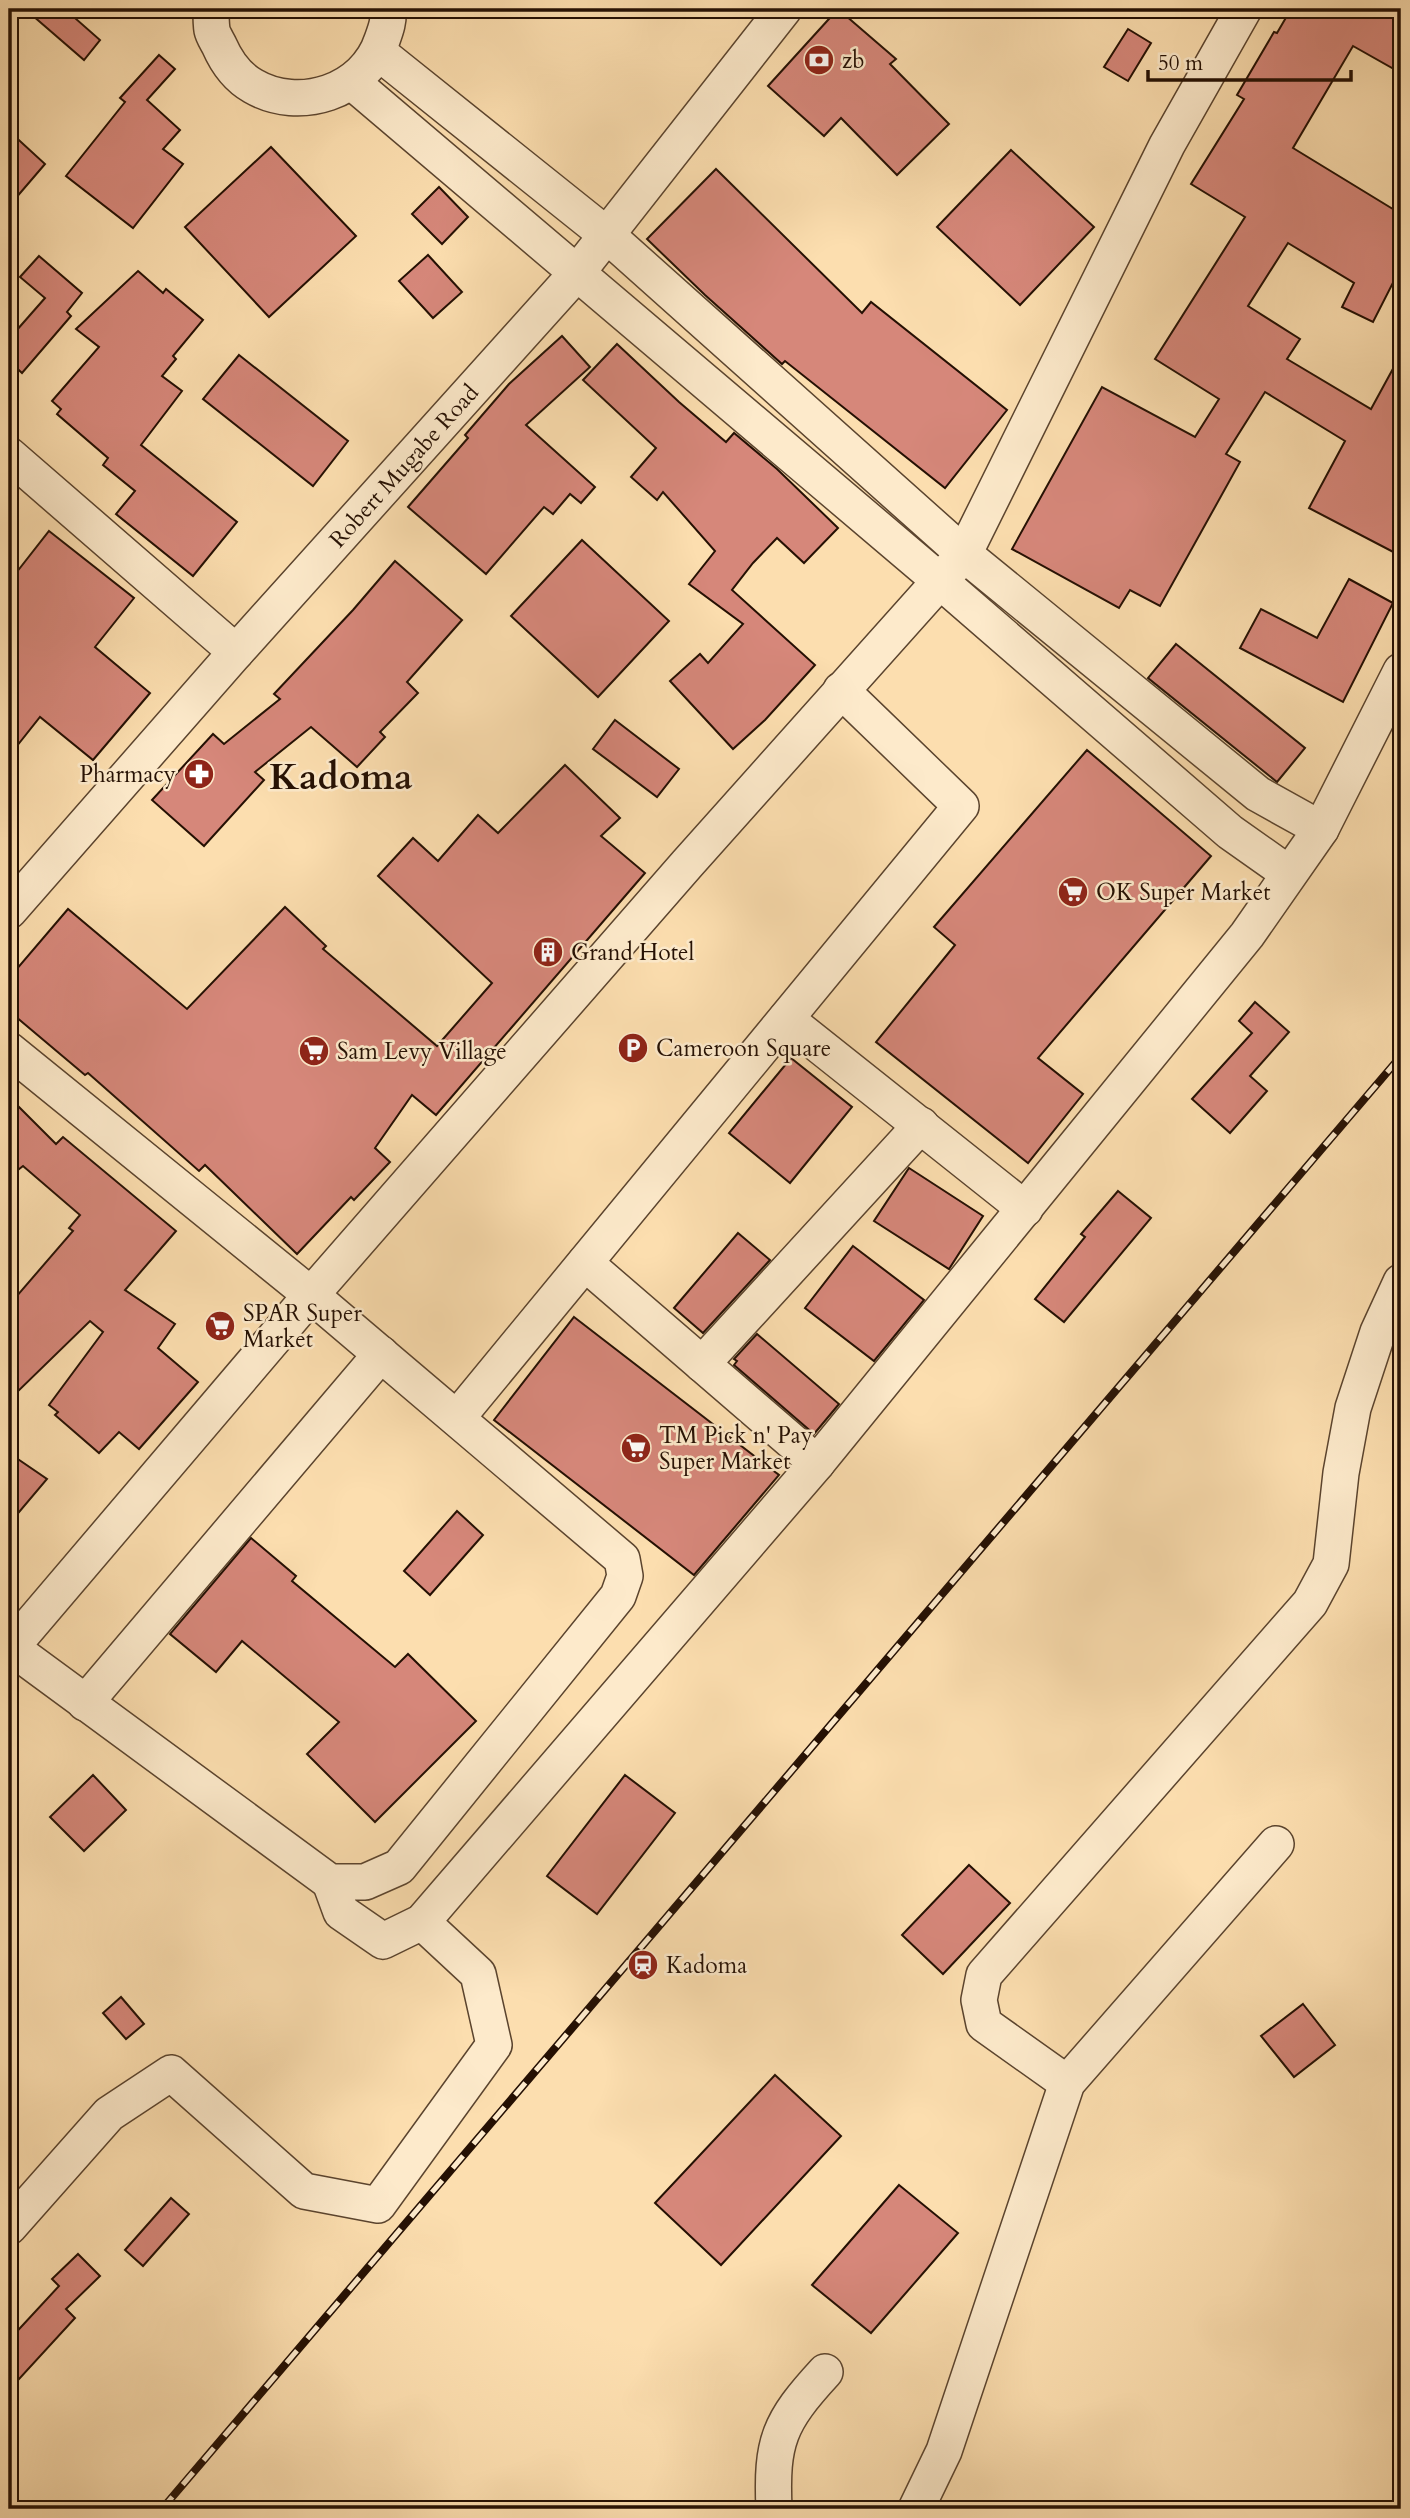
<svg xmlns="http://www.w3.org/2000/svg" width="1410" height="2518" viewBox="0 0 1410 2518" font-family="Cardo,serif">
	<rect width="100%" height="100%" fill="#fcdeaf"/>
	<filter id="stains"><feTurbulence type="fractalNoise" baseFrequency=".00286" numOctaves="4"/><feColorMatrix values="0 0 0 0 .2 0 0 0 0 .09 0 0 0 0 .02 0 0 0 .5 -.17"/></filter>
	<radialGradient id="worn" r=".72"><stop offset=".6" stop-color="#630" stop-opacity="0"/><stop offset="1" stop-color="#630" stop-opacity=".3"/></radialGradient>
	<g fill="#d6877a" stroke="#251003" stroke-width="2">
		<path d="M25 9H84L76 19 100 40 84 60Z"/>
		<path d="M838 9 896 59 890 64 949 124 897 175 841 118 824 136 768 86Z"/>
		<path d="M1291 9H1401V73L1353 46 1293 148 1401 214V267L1373 322 1342 307 1354 283 1288 243 1248 306 1300 339 1287 359 1371 409 1401 354V556L1309 508 1345 441 1265 392 1226 454 1240 462 1160 606 1130 590 1119 608 1012 549 1102 387 1195 437 1219 399 1155 359 1245 217 1191 184 1244 99 1237 95 1274 32 1277 33Z"/>
		<path d="M1128 29 1151 43 1128 81 1104 67Z"/>
		<path d="M159 55 175 69 147 100 180 130 163 149 183 164 133 228 66 176 125 102 120 98Z"/>
		<path d="M9 131 45 164 9 206Z"/>
		<path d="M271 147 356 236 269 317 185 227Z"/>
		<path d="M1011 150 1094 227 1020 305 937 227Z"/>
		<path d="M716 169 862 313 871 302 1007 410 945 488 785 361 782 364 705 295 647 239Z"/>
		<path d="M439 187 468 217 442 244 412 214Z"/>
		<path d="M428 255 462 292 433 318 399 281Z"/>
		<path d="M39 256 82 293 67 312 71 316 22 373 9 361V339L45 298 20 277Z"/>
		<path d="M138 271 163 293 166 289 203 320 173 356 176 359 162 376 182 391 141 445 237 522 193 576 116 514 135 491 103 465 108 458 57 414 61 409 52 401 99 347 76 329Z"/>
		<path d="M562 336 590 367 526 425 595 487 581 503 570 494 553 514 544 507 486 574 408 507 468 438 465 435 509 384Z"/>
		<path d="M617 344 679 402 726 442 734 433 777 469 838 528 804 563 777 538 753 563 732 590 815 665 765 720 733 749 670 681 700 654 708 663 743 624 689 584 715 551 663 492 657 500 631 477 656 448 583 380Z"/>
		<path d="M239 355 348 441 313 486 203 399Z"/>
		<path d="M49 531 134 598 95 647 150 693 93 760 40 717 9 756V582Z"/>
		<path d="M582 540 669 621 598 697 511 616Z"/>
		<path d="M395 561 462 620 407 682 418 693 380 732 385 737 357 767 311 727 255 772 264 780 204 846 152 800 213 734 224 744 280 699 274 694 353 610Z"/>
		<path d="M1349 579 1393 603 1343 702 1240 648 1261 609 1317 638Z"/>
		<path d="M1176 644 1305 748 1277 782 1148 678Z"/>
		<path d="M615 720 679 769 657 797 593 749Z"/>
		<path d="M1087 750 1211 856 1038 1058 1083 1094 1028 1163 876 1042 955 945 934 927Z"/>
		<path d="M565 765 620 818 601 836 645 873 436 1115 412 1095 375 1148 390 1162 354 1200 351 1197 297 1254 205 1165 199 1171 88 1073 85 1075 9 1011V978L68 909 187 1009 285 907 326 946 323 949 437 1046 492 983 378 876 413 838 438 861 478 815 498 833Z"/>
		<path d="M1255 1002 1289 1032 1250 1076 1267 1091 1230 1133 1192 1099 1252 1033 1239 1021Z"/>
		<path d="M791 1058 852 1107 790 1183 729 1133Z"/>
		<path d="M9 1097 56 1144 63 1137 176 1231 125 1290 175 1324 158 1348 198 1382 139 1449 119 1432 99 1453 55 1415 58 1412 49 1405 103 1332 90 1321 9 1400V1305L73 1231 69 1228 80 1215 23 1166 9 1177Z"/>
		<path d="M909 1168 983 1216 949 1269 874 1221Z"/>
		<path d="M1118 1191 1151 1218 1064 1322 1035 1299 1085 1237 1081 1234Z"/>
		<path d="M738 1233 770 1260 703 1333 674 1308Z"/>
		<path d="M853 1246 924 1300 874 1361 805 1308Z"/>
		<path d="M574 1317 779 1475 694 1575 494 1420Z"/>
		<path d="M757 1334 839 1404 814 1434 734 1365 737 1361 734 1359Z"/>
		<path d="M9 1453 47 1479 9 1524Z"/>
		<path d="M457 1511 483 1535 430 1595 404 1571Z"/>
		<path d="M251 1538 296 1576 292 1581 395 1667 408 1654 476 1721 375 1822 307 1754 339 1722 242 1641 216 1672 170 1634Z"/>
		<path d="M93 1775 126 1810 84 1851 50 1817Z"/>
		<path d="M625 1775 675 1813 597 1914 547 1876Z"/>
		<path d="M969 1865 1010 1903 943 1974 902 1935Z"/>
		<path d="M121 1997 144 2024 126 2039 103 2013Z"/>
		<path d="M1303 2004 1335 2045 1294 2077 1261 2036Z"/>
		<path d="M775 2075 841 2136 721 2265 655 2203Z"/>
		<path d="M899 2185 958 2233 871 2333 812 2285Z"/>
		<path d="M171 2198 189 2214 143 2266 125 2250Z"/>
		<path d="M78 2254 100 2276 66 2309 75 2318 9 2390V2340L59 2286 52 2279Z"/>
	</g>
	<g fill="none" stroke-linecap="round" stroke-linejoin="round">
		<g stroke="#5b442e" stroke-width="38">
			<g id="minor">
				<path d="M211 9C211 16 211 24 212 30 213 35 217 41 219 45 226 61 237 77 253 86 299 113 365 92 382 40 386 29 389 21 388 9"/>
				<path d="M378 52 608 236 964 554 1258 794 1321 829"/>
				<path d="M352 82 940 581 1230 832 1288 873"/>
				<path d="M9 455 236 652"/>
				<path id="s1" d="M9 911 236 652 576 274 784 9"/>
				<path d="M786 1019 1025 1209"/>
				<path d="M9 1050 311 1295 622 1559 625 1576 618 1596 399 1867 365 1882H330L9 1646"/>
				<path d="M585 1263 817 1463"/>
				<path d="M702 1364 921 1125"/>
				<path d="M457 1418 961 806 841 690"/>
				<path d="M9 1650 311 1295 687 864 964 554 1167 145 1244 9"/>
				<path d="M85 1703 381 1354"/>
				<path d="M330 1882 341 1912 383 1941 422 1922 817 1463 1247 935 1321 829 1401 671"/>
				<path d="M1067 2083 984 2024 979 2000 984 1975 1310 1603 1331 1564 1341 1473 1353 1408 1378 1332 1401 1282"/>
				<path d="M9 2227 109 2114 171 2073 304 2191 378 2205 494 2045 478 1974 422 1922"/>
				<path d="M774 2509C771 2441 779 2422 825 2372"/>
				<path d="M916 2509 944 2451 1067 2083 1276 1844"/>
			</g>
		</g>
		<use href="#minor" stroke="#fdeacb" stroke-width="35"/>
		<g stroke="#251003" stroke-width="8">
			<path id="rail" d="M162 2509 1401 1056"/>
		</g>
		<use href="#rail" stroke="#fdeacb" stroke-width="5" stroke-dasharray="16" stroke-linecap="butt"/>
	</g>
	<defs>
		<g id="bank-disc" transform="scale(1.575)"><circle r="9.5" fill="#8f2418" stroke="#fdeacb"/><path d="M-6-4H6V4H-6ZM0-2.3a2.3 2.3 0 1 0 0 4.6a2.3 2.3 0 1 0 0-4.6Z" fill="#fff"/></g>
		<g id="pharmacy-disc" transform="scale(1.575)"><circle r="9.5" fill="#8f2418" stroke="#fdeacb"/><path d="M-2-6h4v4h4v4h-4v4h-4v-4h-4v-4h4Z" fill="#fff"/></g>
		<g id="supermarket-disc" transform="scale(1.575)"><circle r="9.5" fill="#8f2418" stroke="#fdeacb"/><path d="M-6-5.5h2.5l.6 2H6L4.5 2H-2.5L-4.4-4H-6ZM-1.5 3.2a1.3 1.3 0 1 0 .1 0ZM3 3.2a1.3 1.3 0 1 0 .1 0Z" fill="#fff"/></g>
		<g id="building-disc" transform="scale(1.575)"><circle r="9.5" fill="#8f2418" stroke="#fdeacb"/><path d="M-4-6H4V6H1V3H-1V6H-4ZM-2.5-4.3h1.7v1.8h-1.7ZM.8-4.3h1.7v1.8H.8ZM-2.5-1h1.7V.8h-1.7ZM.8-1h1.7V.8H.8Z" fill="#fff"/></g>
		<g id="parking-disc" transform="scale(1.575)"><circle r="9.5" fill="#8f2418" stroke="#fdeacb"/><path d="M-3.5-5.5H1a3.5 3.5 0 0 1 0 7H-1V5.5H-3.5ZM-1-3.4V-.6H.8a1.4 1.4 0 0 0 0-2.8Z" fill="#fff"/></g>
		<g id="station-disc" transform="scale(1.575)"><circle r="9.5" fill="#8f2418" stroke="#fdeacb"/><path d="M-3-6H3Q5-6 5-4V2Q5 4 3 4L4.5 6H3L1.5 4h-3L-3 6H-4.5L-3 4Q-5 4-5 2V-4Q-5-6-3-6ZM-3.5-4v3h7v-3ZM-3.5 1v1.5H-2V1ZM2 1v1.5H3.5V1Z" fill="#fff"/></g>
	</defs>
	<g fill-rule="evenodd">
		<use href="#bank-disc" x="819" y="60"/>
		<use href="#pharmacy-disc" x="199" y="774"/>
		<use href="#supermarket-disc" x="1073" y="892"/>
		<use href="#building-disc" x="548" y="952"/>
		<use href="#parking-disc" x="633" y="1048"/>
		<use href="#supermarket-disc" x="314" y="1051"/>
		<use href="#supermarket-disc" x="220" y="1326"/>
		<use href="#supermarket-disc" x="636" y="1448"/>
		<use href="#station-disc" x="643" y="1965"/>
	</g>
	<g text-anchor="middle" dominant-baseline="central" stroke-width="5" stroke-linejoin="round" paint-order="stroke">
		<g font-size="23" fill="#251003" stroke="#fdeacb" text-anchor="start">
			<text x="842" y="60">zb</text>
			<text x="176" y="774" text-anchor="end">Pharmacy</text>
			<text x="1096" y="892">OK Super Market</text>
			<text x="571" y="952">Grand Hotel</text>
			<text x="656" y="1048">Cameroon Square</text>
			<text x="337" y="1051">Sam Levy Village</text>
			<text x="243" y="1313">SPAR Super<tspan x="243" dy="26">Market</tspan></text>
			<text x="659" y="1435">TM Pick n' Pay<tspan x="659" dy="26">Super Market</tspan></text>
			<text x="666" y="1965">Kadoma</text>
		</g>
		<g font-size="23" fill="#251003" stroke="#fdeacb">
			<text stroke="none"><textPath href="#s1" startOffset="595">Robert Mugabe Road</textPath></text>
		</g>
		<g font-size="37" font-weight="bold" fill="#251003" stroke="#fdeacb">
			<text x="341" y="777">Kadoma</text>
		</g>
	</g>
	<rect width="1410" height="2518" fill="none" stroke="#fcdeaf" stroke-width="35"/>
	<rect x="10" y="10" width="1389" height="2497" fill="none" stroke="#251003" stroke-width="3.5"/>
	<rect x="18" y="18" width="1375" height="2483" fill="none" stroke="#251003" stroke-width="2"/>
	<path d="M1148 70v10h203v-10" fill="none" stroke="#251003" stroke-width="3.5"/>
	<text x="1158" y="70" font-size="21" fill="#251003" stroke="#fdeacb" stroke-width="5" paint-order="stroke">50 m</text>
	<rect width="100%" height="100%" filter="url(#stains)"/>
	<rect width="100%" height="100%" fill="url(#worn)"/>
</svg>
